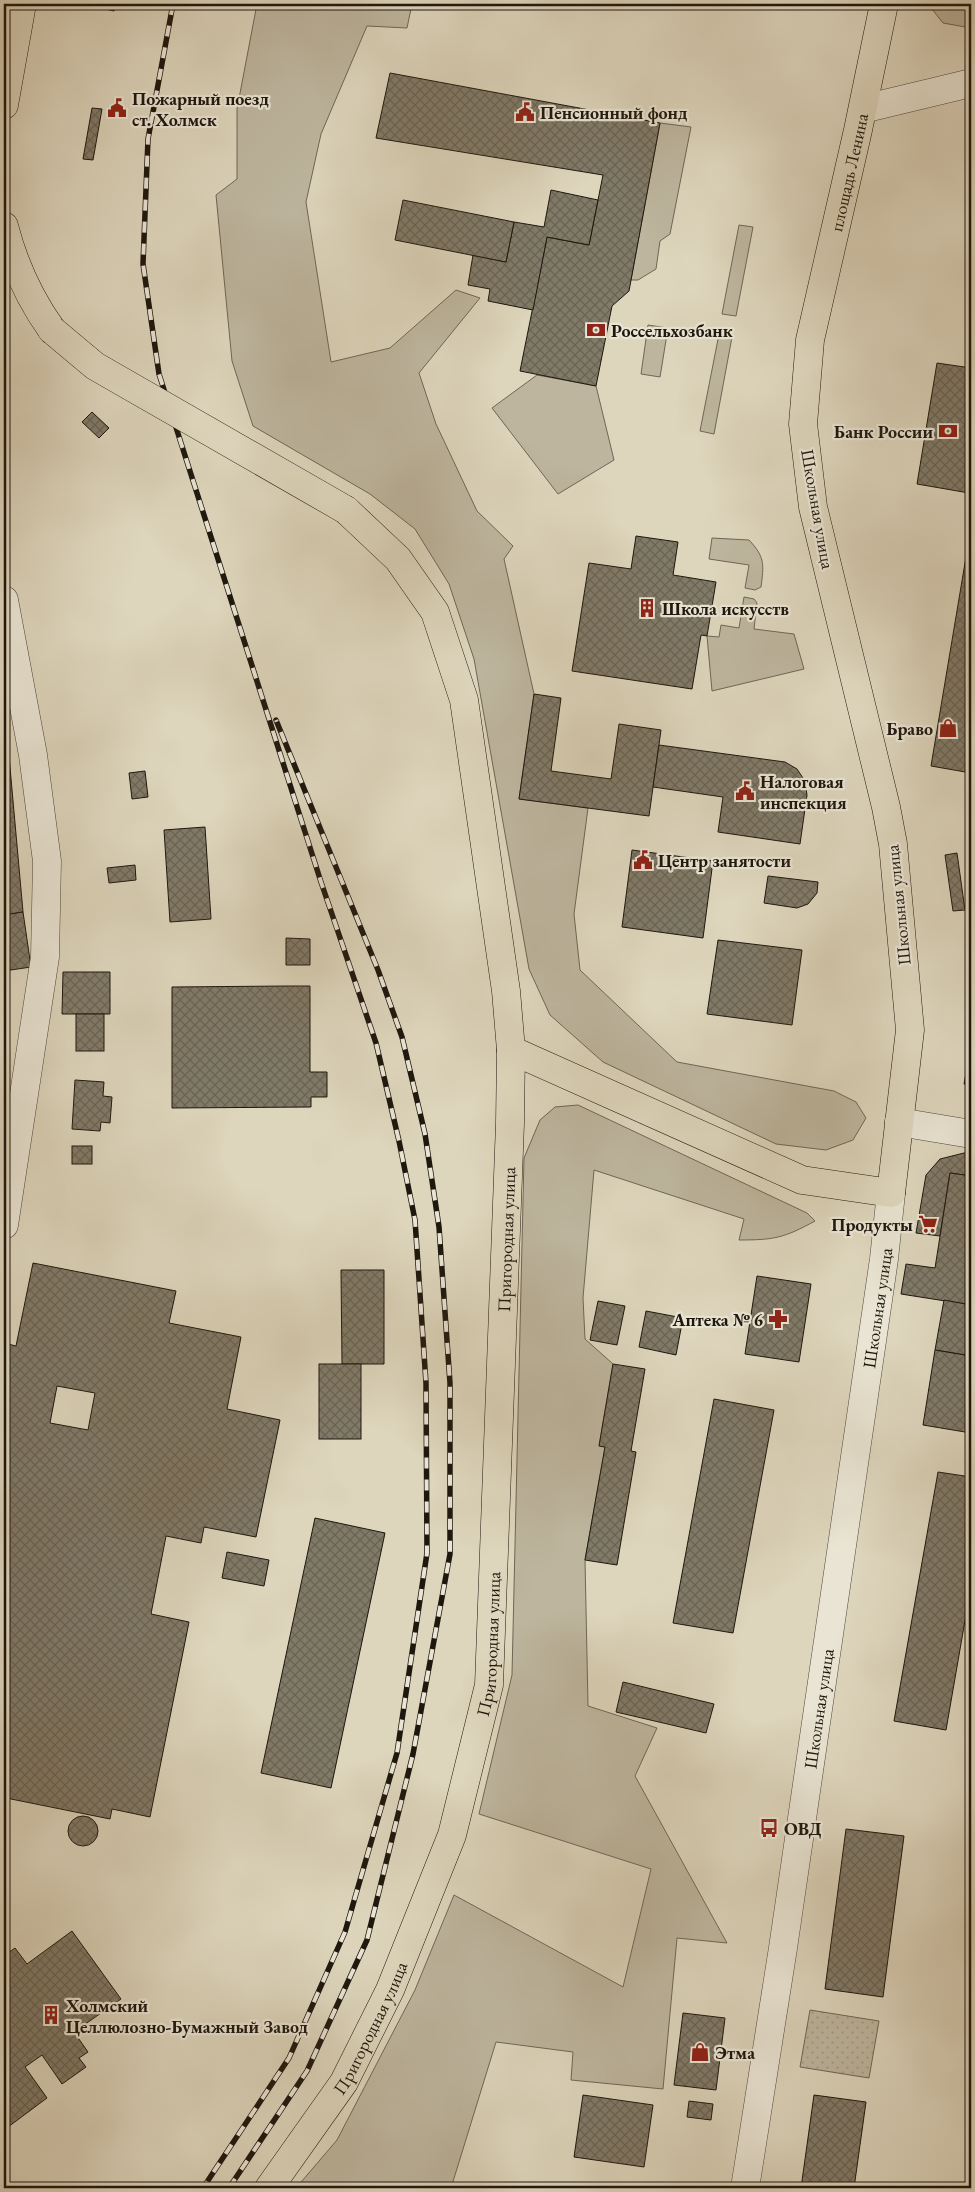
<svg xmlns="http://www.w3.org/2000/svg" width="975" height="2192" viewBox="0 0 975 2192" font-family="'EB Garamond',serif">
	<defs>
		<pattern id="park-dots" width="8" height="8" patternUnits="userSpaceOnUse" patternTransform="scale(1.25)"><rect width="8" height="8" fill="#bdb59e"/><path d="M2 2h.1M6 6h.1" fill="none" stroke="#a29b87" stroke-width="1.8" stroke-linecap="round"/></pattern>
		<pattern id="building-cross-hatch" width="8" height="8" patternUnits="userSpaceOnUse" patternTransform="scale(1.25)"><rect width="8" height="8" fill="#817a68"/><path d="M0 0l8 8M0 8l8-8" fill="none" stroke="#696354"/></pattern>
	</defs>
	<rect width="100%" height="100%" fill="#ddd5bc"/>
	<filter id="stains"><feTurbulence type="fractalNoise" baseFrequency=".004" numOctaves="4"/><feColorMatrix values="0 0 0 0 .2 0 0 0 0 .09 0 0 0 0 .02 0 0 0 .5 -.17"/></filter>
	<radialGradient id="worn" r=".72"><stop offset=".6" stop-color="#630" stop-opacity="0"/><stop offset="1" stop-color="#630" stop-opacity=".3"/></radialGradient>
	<g fill="#bdb59e" stroke="#6e6656">
		<path d="M257 4H412L407 28 367 26 321 134 306 202 331 362 390 348 456 290 480 298 419 373 436 424 477 511 513 546 504 559 534 694 519 799 588 808 574 914 580 970 677 1062 834 1091 856 1102 866 1118 853 1140 826 1150 776 1144 603 1062 550 1015 529 969 474 659 449 584 415 529 370 494 253 426 232 361 216 195 237 179V109Z"/>
		<path d="M928 4H947L968 7 969 4H971V28L943 23Z"/>
		<path d="M660 123 691 127 670 234 660 241 656 269 638 280H631Z"/>
		<path d="M739 225 753 227 736 316 722 314Z"/>
		<path d="M648 325 668 328 660 377 641 374Z"/>
		<path d="M719 334 732 337 714 434 700 431Z"/>
		<path d="M537 375 596 386 614 460 558 494 492 408Z"/>
		<path d="M712 538 749 540C765 557 764 564 761 587L755 590 745 588 749 565 709 559Z"/>
		<path d="M744 597 754 599 757 603 754 629 794 634 804 669 712 691 707 636 719 637 721 625 739 628Z"/>
		<path d="M578 1105 807 1213 815 1221C784 1238 774 1240 739 1240L744 1219 594 1170 583 1298 585 1339 613 1364 599 1446 605 1447 585 1560 588 1706 657 1728 635 1776 727 1943 677 1938 663 2089 571 2080 573 2052 496 2042 451 2188H296L337 2140 415 1990 454 1895 623 1987 651 1869 479 1814 512 1675 524 1158 540 1120 555 1107Z"/>
	</g>
	<path fill="url(#park-dots)" stroke="#6e6656" d="M810 2010 879 2021 869 2078 800 2067Z"/>
	<g fill="url(#building-cross-hatch)" stroke="#1e170e" fill-rule="evenodd">
		<path d="M85 4H116L114 11Z"/>
		<path d="M390 73 660 123 629 291 612 306 596 386 520 371 547 237 589 245 603 175 376 138Z"/>
		<path d="M92 108 102 109 93 160 83 159Z"/>
		<path d="M551 190 598 200 589 245 547 237 533 310 488 301 490 289 468 285 473 255 506 262 514 222 544 227Z"/>
		<path d="M403 200 514 222 506 262 395 240Z"/>
		<path d="M937 363 971 368V480L969 493 917 484Z"/>
		<path d="M92 412 109 428 99 438 82 422Z"/>
		<path d="M636 536 678 542 673 575 716 582 707 636 701 635 692 689 572 671 589 563 631 569Z"/>
		<path d="M967 551 971 552V773L931 766Z"/>
		<path d="M534 694 561 698 551 771 611 779 619 724 661 730 649 816 519 799Z"/>
		<path d="M4 745H8L23 912 4 915Z"/>
		<path d="M659 745 785 762 797 769 805 781 807 795 800 844 718 832 723 797 653 787Z"/>
		<path d="M145 771 148 797 132 799 129 773Z"/>
		<path d="M205 827 211 919 170 922 164 830Z"/>
		<path d="M632 850 713 861 703 938 622 927Z"/>
		<path d="M957 853 965 910 953 911 945 855Z"/>
		<path d="M135 865 136 880 109 883 107 868Z"/>
		<path d="M768 876 818 882 817 893 808 904 797 908 764 903Z"/>
		<path d="M23 912 31 967 4 971V915Z"/>
		<path d="M286 938 310 939V965H286Z"/>
		<path d="M718 940 802 950 792 1025 707 1014Z"/>
		<path d="M63 972H110V1014H62Z"/>
		<path d="M286 986H310V1072H327V1097H311V1107L172 1108V987Z"/>
		<rect x="76" y="1014" width="28" height="37"/>
		<path d="M971 1046V1086L964 1084Z"/>
		<path d="M75 1080 104 1082 103 1096 112 1097 110 1123 101 1122 100 1131 72 1129Z"/>
		<rect x="72" y="1146" width="20" height="18"/>
		<path d="M964 1153 971 1154V1176L950 1173 940 1236 916 1233 926 1175 940 1159Z"/>
		<path d="M950 1173 971 1176V1305L901 1294 906 1264 935 1268Z"/>
		<path d="M33 1263 176 1291 169 1323 241 1337 227 1409 280 1420 256 1537 204 1527 201 1543 166 1536 151 1614 189 1622 150 1817 112 1809 110 1819 6 1798 8 1786 4 1785V1343L16 1346ZM57 1386 95 1393 88 1430 50 1423Z"/>
		<path d="M341 1270H384V1364H342Z"/>
		<path d="M757 1276 811 1284 799 1362 745 1354Z"/>
		<path d="M944 1300 971 1305V1356L935 1350Z"/>
		<path d="M598 1301 625 1306 617 1345 590 1340Z"/>
		<path d="M646 1311 683 1318 676 1355 639 1347Z"/>
		<path d="M935 1350 971 1356V1433L923 1425Z"/>
		<rect x="319" y="1364" width="42" height="75"/>
		<path d="M613 1364 645 1369 631 1451 636 1452 617 1565 585 1560 605 1447 599 1446Z"/>
		<path d="M714 1399 774 1410 733 1633 673 1623Z"/>
		<path d="M938 1472 971 1477V1586L946 1730 894 1721Z"/>
		<path d="M315 1518 385 1533 331 1788 261 1773Z"/>
		<path d="M227 1552 269 1560 264 1586 222 1578Z"/>
		<path d="M623 1682 714 1704 706 1733 616 1712Z"/>
		<circle cx="83" cy="1831" r="15"/>
		<path d="M846 1829 904 1836 883 1997 825 1989Z"/>
		<path d="M72 1931 121 1999 74 2032 88 2052 79 2058 86 2067 62 2084 42 2055 25 2067 47 2098 4 2130V1956L15 1948 27 1964Z"/>
		<path d="M683 2013 725 2018 716 2090 674 2085Z"/>
		<path d="M583 2095 653 2105 644 2167 574 2157Z"/>
		<path d="M814 2095 866 2102 854 2188H801Z"/>
		<path d="M689 2101 713 2104 711 2120 687 2117Z"/>
	</g>
	<g fill="none" stroke-linecap="round" stroke-linejoin="round">
		<g stroke="#4e463a" stroke-width="29">
			<g id="minor">
				<path d="M863 109 971 83"/>
				<path d="M4 600 33 755 47 861 45 957 4 1225"/>
				<path d="M899 1122 971 1134"/>
				<path id="s1" d="M745 2188 783 1948 884 1259 891 1193"/>
			</g>
		</g>
		<g stroke="#1e170e" stroke-width="29">
			<g id="major">
				<path d="M4 105 22 4"/>
				<path d="M4 226C14 265 29 298 52 330"/>
				<path id="s2" d="M511 1050 802 1180 891 1193 910 1030 893 844 886 807 813 507 803 424 810 340 858 130 884 4"/>
				<path id="s3" d="M269 2188 344 2082 390 1990 452 1835 489 1685 510 1123 511 1050 506 991 464 700 435 612 398 559 346 510"/>
			</g>
		</g>
		<use href="#minor" stroke="#e9e4d3" stroke-width="28"/>
		<use href="#major" stroke="#ddd5bc" stroke-width="28"/>
		<g stroke="#1e170e" stroke-width="5.5">
			<g id="rail">
				<path d="M173 4 148 139 143 264 159 374 321 882 376 1043 399 1141 415 1220 426 1383 427 1553 397 1753 345 1932 289 2058 203 2188"/>
				<path d="M229 2188 307 2071 367 1940 413 1754 450 1554V1383L439 1227 425 1134 402 1037 378 970 276 720"/>
			</g>
		</g>
		<use href="#rail" stroke="#e9e4d3" stroke-width="4" stroke-dasharray="11" stroke-linecap="butt"/>
		<g stroke="#1e170e" stroke-width="29" stroke-linecap="butt">
			<path id="major-bridge" d="M52 330 95 366 346 510"/>
		</g>
		<use href="#major-bridge" stroke="#ddd5bc" stroke-width="28"/>
	</g>
	<defs>
		<g id="civic-bare" transform="scale(1.5)"><path d="M-.6-6.5H3V-4.5H.6V-3L4-1V1h2V6H-6V1h2V-1L-.6-3ZM-1.2 2.5V6h2.4V2.5Z" fill="#8f2418" stroke="#e9e4d3" stroke-width="2.5" paint-order="stroke"/></g>
		<g id="bank-bare" transform="scale(1.5)"><path d="M-6-4H6V4H-6ZM0-2.3a2.3 2.3 0 1 0 0 4.6a2.3 2.3 0 1 0 0-4.6Z" fill="#8f2418" stroke="#e9e4d3" stroke-width="2.5" paint-order="stroke"/></g>
		<g id="building-bare" transform="scale(1.5)"><path d="M-4-6H4V6H1V3H-1V6H-4ZM-2.5-4.3h1.7v1.8h-1.7ZM.8-4.3h1.7v1.8H.8ZM-2.5-1h1.7V.8h-1.7ZM.8-1h1.7V.8H.8Z" fill="#8f2418" stroke="#e9e4d3" stroke-width="2.5" paint-order="stroke"/></g>
		<g id="shop-bare" transform="scale(1.5)"><path d="M-5-2.5h2.3a2.7 3.5 0 0 1 5.4 0H5L5.5 6h-11ZM-1.5-2.5h3a1.5 2.3 0 0 0-3 0Z" fill="#8f2418" stroke="#e9e4d3" stroke-width="2.5" paint-order="stroke"/></g>
		<g id="supermarket-bare" transform="scale(1.5)"><path d="M-6-5.5h2.5l.6 2H6L4.5 2H-2.5L-4.4-4H-6ZM-1.5 3.2a1.3 1.3 0 1 0 .1 0ZM3 3.2a1.3 1.3 0 1 0 .1 0Z" fill="#8f2418" stroke="#e9e4d3" stroke-width="2.5" paint-order="stroke"/></g>
		<g id="pharmacy-bare" transform="scale(1.5)"><path d="M-2-6h4v4h4v4h-4v4h-4v-4h-4v-4h4Z" fill="#8f2418" stroke="#e9e4d3" stroke-width="2.5" paint-order="stroke"/></g>
		<g id="bus-bare" transform="scale(1.5)"><path d="M-5-6H5V4H4V6H2V4H-2V6H-4V4H-5ZM-3.5-4V0h7V-4ZM-3.5 1.2v1.5H-2V1.2ZM2 1.2v1.5H3.5V1.2Z" fill="#8f2418" stroke="#e9e4d3" stroke-width="2.5" paint-order="stroke"/></g>
	</defs>
	<g fill-rule="evenodd">
		<use href="#civic-bare" x="117" y="108"/>
		<use href="#civic-bare" x="525" y="112"/>
		<use href="#bank-bare" x="596" y="330"/>
		<use href="#bank-bare" x="948" y="431"/>
		<use href="#building-bare" x="647" y="608"/>
		<use href="#shop-bare" x="948" y="728"/>
		<use href="#civic-bare" x="745" y="791"/>
		<use href="#civic-bare" x="643" y="860"/>
		<use href="#supermarket-bare" x="928" y="1224"/>
		<use href="#pharmacy-bare" x="778" y="1319"/>
		<use href="#bus-bare" x="769" y="1828"/>
		<use href="#building-bare" x="51" y="2015"/>
		<use href="#shop-bare" x="700" y="2052"/>
	</g>
	<g text-anchor="middle" dominant-baseline="central" stroke-width="4.5" stroke-linejoin="round" paint-order="stroke">
		<g font-size="18" font-weight="bold" fill="#1e170e" stroke="#e9e4d3" text-anchor="start">
			<text x="132" y="98">Пожарный поезд<tspan x="132" dy="21">ст. Холмск</tspan></text>
			<text x="540" y="112">Пенсионный фонд</text>
			<text x="611" y="330">Россельхозбанк</text>
			<text x="933" y="431" text-anchor="end">Банк России</text>
			<text x="662" y="608">Школа искусств</text>
			<text x="933" y="728" text-anchor="end">Браво</text>
			<text x="760" y="781">Налоговая<tspan x="760" dy="21">инспекция</tspan></text>
			<text x="658" y="860">Центр занятости</text>
			<text x="913" y="1224" text-anchor="end">Продукты</text>
			<text x="763" y="1319" text-anchor="end">Аптека № 6</text>
			<text x="784" y="1828">ОВД</text>
			<text x="66" y="2005">Холмский<tspan x="66" dy="21">Целлюлозно-Бумажный Завод</tspan></text>
			<text x="715" y="2052">Этма</text>
		</g>
		<g font-size="18" fill="#1e170e" stroke="#e9e4d3">
			<text stroke="none"><textPath href="#s2" startOffset="1446">площадь Ленина</textPath></text>
			<text transform="translate(818 509) rotate(80)">Школьная улица</text>
			<text transform="translate(898 905) rotate(-96)">Школьная улица</text>
			<text stroke="none"><textPath href="#s3" startOffset="1000">Пригородная улица</textPath></text>
			<text stroke="none"><textPath href="#s1" startOffset="890">Школьная улица</textPath></text>
			<text stroke="none"><textPath href="#s3" startOffset="595">Пригородная улица</textPath></text>
			<text stroke="none"><textPath href="#s1" startOffset="485">Школьная улица</textPath></text>
			<text stroke="none"><textPath href="#s3" startOffset="190">Пригородная улица</textPath></text>
		</g>
	</g>
	<rect width="975" height="2192" fill="none" stroke="#ddd5bc" stroke-width="20"/>
	<rect x="5" y="5" width="965" height="2182" fill="none" stroke="#1e170e" stroke-width="2.5"/>
	<rect x="10" y="10" width="955" height="2172" fill="none" stroke="#1e170e"/>
	<rect width="100%" height="100%" filter="url(#stains)"/>
	<rect width="100%" height="100%" fill="url(#worn)"/>
</svg>
